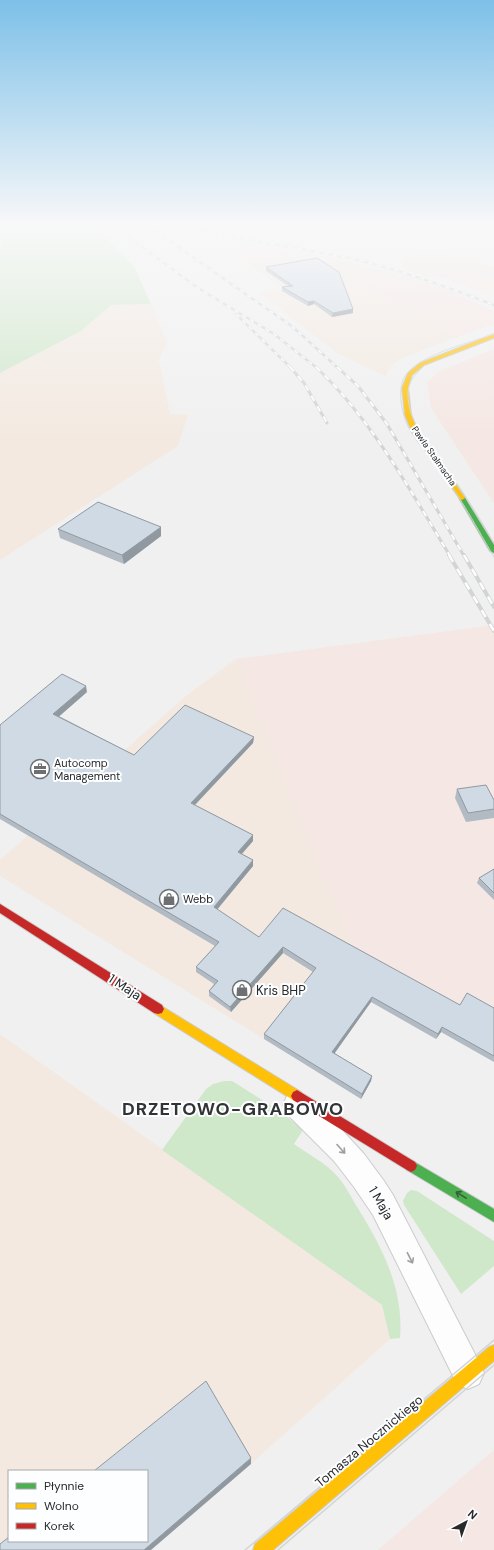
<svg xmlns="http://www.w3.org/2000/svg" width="494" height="1550" viewBox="0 0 494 1550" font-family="'DM Sans',sans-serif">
	<rect width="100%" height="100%" fill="#f0f0f1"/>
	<g fill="#f3e9e0" fill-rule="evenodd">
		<path d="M269 247 338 259 399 274 360 283 398 306 410 303 438 319 439 326 460 336 402 358 391 366 385 376 337 353 260 293 282 288 229 250Z"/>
		<path d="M423 253 465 257 494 267V296L434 274 428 277 406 270 401 265 402 259Z"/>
		<path d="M151 304 167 342 159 360 170 414 188 415 178 446 0 560V373L81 331 111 305Z"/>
		<path d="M236 659 357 954 285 1052 0 876V860L187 695Z"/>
		<path d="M0 1034 382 1305 390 1339 251 1464 148 1550H0ZM9 1471H147V1541H9Z"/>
	</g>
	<g fill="#f5e7e3">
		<path d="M399 274 451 291 494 311V324L460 336 439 326 438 319 411 303 398 306 359 283Z"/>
		<path d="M494 349V503L431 408 427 383 438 372Z"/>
		<path d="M494 625V1029L357 954 320 869 236 659Z"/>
		<path d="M494 1450V1550H378Z"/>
	</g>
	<g fill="#d0e8ca">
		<path d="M0 223H91L134 266 151 304 111 305 81 331 0 373V252L1 247 0 245 2 244 0 235Z"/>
		<path d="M224 1081H232L237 1084 281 1112 303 1130 294 1144C308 1154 326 1163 338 1177 346 1186 352 1199 359 1210 383 1249 404 1290 400 1338L390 1339 382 1305 162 1150 206 1089 213 1084Z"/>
		<path d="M411 1190 417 1191 494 1241V1266L461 1294 404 1205 403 1201 407 1193Z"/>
	</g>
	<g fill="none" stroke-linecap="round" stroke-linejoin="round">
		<g stroke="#cbcccc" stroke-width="2">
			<path id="street" d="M296 1092 305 1096 342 1130 364 1154 384 1181 393 1195 479 1362 484 1373 479 1384 468 1389 457 1384 373 1215 354 1187 334 1161 287 1114 283 1105 287 1096Z"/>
		</g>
		<g stroke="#cbcccc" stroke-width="2">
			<g id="fast">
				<path d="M462 496 465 498 494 545V553L490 551 459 498Z"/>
				<path d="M411 1160 494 1209V1222L407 1170 405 1166 407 1162Z"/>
			</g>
		</g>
		<g stroke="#cbcccc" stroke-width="2">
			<g id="slow">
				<path d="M494 334V338L424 365 412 375 408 388 411 415 417 429 465 498 462 500 460 499 411 429 405 415 402 388 408 373 420 363Z"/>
				<path d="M158 1004 301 1092 303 1096 301 1100 297 1102 293 1100 154 1013 152 1009 154 1005Z"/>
				<path d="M494 1345V1361L273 1550H253L255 1544 489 1347Z"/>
			</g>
		</g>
		<g stroke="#cbcccc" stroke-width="2">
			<g id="jam">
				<path d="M0 904 162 1005 164 1009 162 1013 158 1014 154 1013 0 913Z"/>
				<path d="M297 1090 415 1162 417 1166 415 1170 411 1172 407 1170 293 1100 291 1096 293 1092Z"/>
			</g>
		</g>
		<use href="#street" fill="#fdfdfd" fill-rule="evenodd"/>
		<use href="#fast" fill="#4caf50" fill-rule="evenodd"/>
		<use href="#slow" fill="#ffc107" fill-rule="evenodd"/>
		<use href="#jam" fill="#c62828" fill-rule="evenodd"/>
		<g stroke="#d3d4d4" stroke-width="1">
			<path d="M494 334C471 342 424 354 408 372 396 384 401 410 407 424 415 442 430 455 441 471 461 498 477 528 494 557"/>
			<path d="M425 365C417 373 408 380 408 393 407 427 442 462 460 488 472 506 483 524 494 543"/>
		</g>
		<g stroke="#d3d4d4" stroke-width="1.5">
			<path d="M245 1550 494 1340"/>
			<path d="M278 1550 494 1365"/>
		</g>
		<g stroke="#d3d4d4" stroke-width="2.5">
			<g id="rail-far2">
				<path d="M109 223 198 288 274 334 317 368"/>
				<path d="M144 223 293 327 338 368"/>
				<path d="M174 223C233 240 293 246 353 259 401 270 448 287 494 305"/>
				<path d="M236 314 291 368"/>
			</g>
		</g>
		<g stroke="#d3d4d4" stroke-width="3">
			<g id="rail-far1">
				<path d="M290 367 304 383 327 423"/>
				<path d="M316 367C372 420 410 490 450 556"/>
				<path d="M337 367 358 386 387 424 464 556"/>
			</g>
		</g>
		<g stroke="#d3d4d4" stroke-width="4">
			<g id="rail">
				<path d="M449 555 494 631"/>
				<path d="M464 555 494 607"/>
			</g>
		</g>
		<use href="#rail-far2" stroke="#fcfeff" stroke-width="1.5" stroke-dasharray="4.5" stroke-linecap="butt"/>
		<use href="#rail-far1" stroke="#fcfeff" stroke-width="2" stroke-dasharray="6" stroke-linecap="butt"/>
		<use href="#rail" stroke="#fcfeff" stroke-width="2.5" stroke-dasharray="8" stroke-linecap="butt"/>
	</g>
	<g fill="#b2bbc4">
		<path d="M266 267 353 309V313L332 317 314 304 308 306 282 291V287L288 286 266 271Z"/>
		<path d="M58 529 161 536 124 564 60 538Z"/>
		<path d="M87 692 59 716 134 755 254 737 253 743 195 805 253 835V841L242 854 253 860V866L217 910 259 937 460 1005 494 1008V1062L441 1032 436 1039 371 1002 334 1053 372 1076 371 1081 361 1099 264 1039V1034L313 972 283 953 231 1012 209 996V991L214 984 196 972V967L215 946 0 819V725Z"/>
		<path d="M457 789 494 800V818L466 822 455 798Z"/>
		<path d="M494 869V900L477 883 479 878Z"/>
	</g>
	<g fill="#9199a0">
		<path d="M314 301V304L308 306V302Z"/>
		<path d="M353 309V313L332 317 333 313Z"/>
		<path d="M161 527V536L124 564 122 555Z"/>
		<path d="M86 686 87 692 55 720 53 714Z"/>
		<path d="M254 737 253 743 191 809V803Z"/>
		<path d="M253 835V841L238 858V852Z"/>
		<path d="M253 860V866L214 913V907Z"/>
		<path d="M283 947V953L231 1012 230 1007Z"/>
		<path d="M372 997 371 1002 332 1057V1052Z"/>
		<path d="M442 1027 441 1032 436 1039 438 1034Z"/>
		<path d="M372 1076 371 1081 361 1099 362 1094Z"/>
		<path d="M251 1458V1464L151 1550H144Z"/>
	</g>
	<g fill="#cfdae4" stroke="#9199a0">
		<path d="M317 258 339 272 353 309 333 313 314 301 308 302 282 287 293 286 266 267Z"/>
		<path d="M98 502 161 527 122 555 58 529Z"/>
		<path d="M62 674 86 686 53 714 134 755 185 705 254 737 191 803 253 835 238 852 253 860 214 907 259 937 283 908 460 1005 467 993 494 1008V1056L442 1027 438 1034 372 997 332 1052 372 1076 362 1094 264 1034 316 968 283 947 230 1007 209 991 218 981 196 967 219 942 0 814V725Z"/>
		<path d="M486 785 494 800V809L468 813 457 789Z"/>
		<path d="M494 869V893L479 878Z"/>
		<path d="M206 1381 251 1458 144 1550H0V1544L9 1537V1541H147V1471H94Z"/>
	</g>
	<defs><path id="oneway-shaft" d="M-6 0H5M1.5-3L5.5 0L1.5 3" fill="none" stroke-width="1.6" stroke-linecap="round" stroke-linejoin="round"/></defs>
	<g stroke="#9d9e9e">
		<use href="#oneway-shaft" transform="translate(341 1149) rotate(48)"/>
		<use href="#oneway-shaft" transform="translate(410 1258) rotate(63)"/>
	</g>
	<use stroke="#365f39" href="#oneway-shaft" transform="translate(461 1195) rotate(-149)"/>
	<linearGradient id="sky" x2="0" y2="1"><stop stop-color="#7dc0e8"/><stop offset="0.51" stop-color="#f8f8f9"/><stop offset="1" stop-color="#f8f8f9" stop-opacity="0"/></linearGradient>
	<rect width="494" height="440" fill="url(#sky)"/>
	<defs>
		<g id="office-ring" transform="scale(1)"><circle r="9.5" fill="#fcfeff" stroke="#6e6f70" stroke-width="1.5"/><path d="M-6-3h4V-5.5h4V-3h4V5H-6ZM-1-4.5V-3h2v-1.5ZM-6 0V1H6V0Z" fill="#6e6f70"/></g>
		<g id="shop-ring" transform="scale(1)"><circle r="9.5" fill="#fcfeff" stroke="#6e6f70" stroke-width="1.5"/><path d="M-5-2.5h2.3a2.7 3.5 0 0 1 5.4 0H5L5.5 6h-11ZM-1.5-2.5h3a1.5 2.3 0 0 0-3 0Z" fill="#6e6f70"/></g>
	</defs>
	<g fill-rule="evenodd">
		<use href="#office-ring" x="40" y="769"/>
		<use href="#shop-ring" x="169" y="899"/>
		<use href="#shop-ring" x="242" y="990"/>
	</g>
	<g text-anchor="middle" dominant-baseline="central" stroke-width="4" stroke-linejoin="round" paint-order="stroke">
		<g font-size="9" fill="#28292a" stroke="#fcfeff">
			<text transform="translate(434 456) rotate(55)">Pawła Stalmacha</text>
		</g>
		<g font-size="11" fill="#28292a" stroke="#fcfeff" text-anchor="start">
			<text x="54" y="763">Autocomp<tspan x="54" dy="13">Management</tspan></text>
			<text x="183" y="899">Webb</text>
		</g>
		<g font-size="13" fill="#28292a" stroke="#fcfeff">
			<text transform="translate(125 987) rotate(33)">1 Maja</text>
			<text transform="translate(381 1203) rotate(60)">1 Maja</text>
			<text transform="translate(369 1441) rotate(-40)">Tomasza Nocznickiego</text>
		</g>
		<g font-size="13" fill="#28292a" stroke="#fcfeff" text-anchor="start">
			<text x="256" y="990">Kris BHP</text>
		</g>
		<g font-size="18" font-weight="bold" letter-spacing="1" fill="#313334" stroke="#fcfeff">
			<text x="233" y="1109">DRZETOWO-GRABOWO</text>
		</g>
	</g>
	<rect x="8" y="1470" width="140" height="72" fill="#fcfeff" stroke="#a7a9aa"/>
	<rect x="16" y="1483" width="20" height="6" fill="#4caf50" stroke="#a7a9aa"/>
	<text x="44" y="1490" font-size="12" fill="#28292a">Płynnie</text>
	<rect x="16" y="1503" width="20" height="6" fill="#ffc107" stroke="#a7a9aa"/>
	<text x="44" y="1510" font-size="12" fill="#28292a">Wolno</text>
	<rect x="16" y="1523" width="20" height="6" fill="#c62828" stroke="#a7a9aa"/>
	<text x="44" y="1530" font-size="12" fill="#28292a">Korek</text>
	<g transform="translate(466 1522) rotate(41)" stroke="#fcfeff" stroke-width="3" paint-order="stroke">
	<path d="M0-3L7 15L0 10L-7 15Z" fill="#28292a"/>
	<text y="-6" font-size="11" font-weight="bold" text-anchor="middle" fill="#28292a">N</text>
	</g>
</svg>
